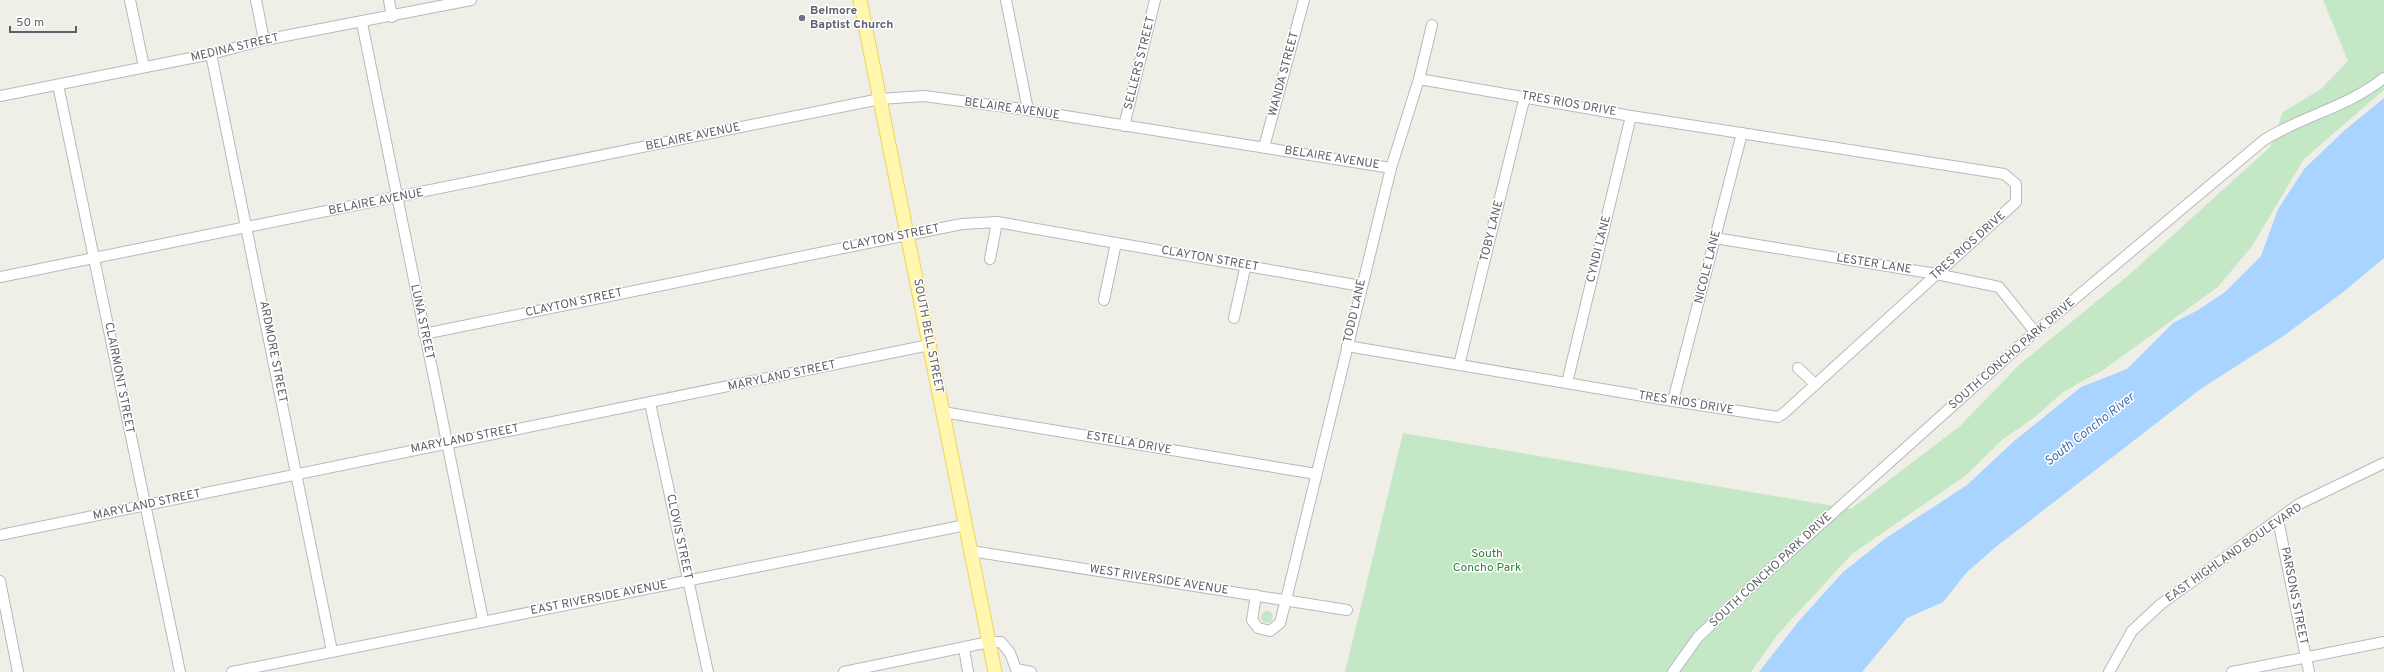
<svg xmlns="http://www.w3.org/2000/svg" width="2384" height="672" viewBox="0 0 2384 672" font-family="Overpass,sans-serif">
	<rect width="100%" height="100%" fill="#f0efe7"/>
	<g fill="#c4e8c6">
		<path d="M2323 0H2384V90L2304 159 2252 246 2218 287 2103 370 2063 392 2035 417 2002 440 1965 476 1852 554 1778 634 1751 672H1345L1403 433 1851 509 1960 426 2020 364 2130 274 2270 147 2283 112 2321 89 2348 61Z"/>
		<circle cx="1267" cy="617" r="6"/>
	</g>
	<path fill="#a8d4ff" d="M2384 98V258L2342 293 2282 337 2202 388 1997 546 1967 572 1943 602 1907 618 1862 672H1759L1798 622 1843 572 1886 538 1967 485 2013 442 2081 387 2127 369 2173 323 2198 310 2225 292 2261 256 2278 209 2305 168 2346 129Z"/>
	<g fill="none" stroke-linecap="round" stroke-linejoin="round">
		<g stroke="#b7b9bd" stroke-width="12">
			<g id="minor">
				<path d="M130 0 144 67"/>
				<path d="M256 0 264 40"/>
				<path d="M389 0 392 17"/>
				<path d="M1006 0 1028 110"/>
				<path d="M362 23 483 620"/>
				<path d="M211 54 332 651"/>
				<path d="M58 85 180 672"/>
				<path d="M0 96 211 54 264 40 471 0"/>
				<path d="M1124 126 1155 0"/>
				<path d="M1264 147 1304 0"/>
				<path d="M1715 238 1936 274 1999 287 2035 332"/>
				<path d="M990 259 997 222"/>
				<path d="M0 277 880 99 924 96 1028 110 1391 168"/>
				<path d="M1104 300 1116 243"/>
				<path d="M1234 318 1246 264"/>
				<path d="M424 334 907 235 962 224 997 222 1361 286"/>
				<path d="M1347 346 1673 401 1778 417 1784 413 2016 202V184L2004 174 1631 116 1419 79"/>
				<path d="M1459 365 1525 96"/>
				<path d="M1798 368 1815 384"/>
				<path d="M1567 383 1631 116"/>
				<path d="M1673 401 1742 133"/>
				<path d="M650 403 708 672"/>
				<path d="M943 412 1316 474"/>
				<path d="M2278 520 2309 672"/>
				<path d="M0 535 929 345"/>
				<path d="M971 551 1347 610"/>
				<path d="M0 581 18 672"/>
				<path d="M1256 595 1252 620 1258 628 1270 631 1280 623 1286 600 1391 168 1419 79 1432 25"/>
				<path d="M964 648 968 672"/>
				<path d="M232 672 966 525"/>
				<path d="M844 672 989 642H1001L1010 653 1016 669 1031 672"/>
				<path d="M1673 672 1698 637 1755 583 2035 332 2264 140C2302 116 2348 107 2384 78"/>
				<path d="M2109 672 2132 631 2161 604 2299 504 2384 463"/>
				<path d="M2232 672 2384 642"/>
			</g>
		</g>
		<g stroke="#f2d25e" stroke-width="15">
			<path id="major" d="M860 0 995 672"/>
		</g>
		<use href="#minor" stroke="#fff" stroke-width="10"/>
		<use href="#major" stroke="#fff7ad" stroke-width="13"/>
	</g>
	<circle fill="#6b7280" stroke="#fff" stroke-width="1.5" cx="802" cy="18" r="4"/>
	<g text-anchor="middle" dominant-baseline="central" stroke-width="3" stroke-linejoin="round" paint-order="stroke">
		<g font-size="12" font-weight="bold" fill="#5b616d" stroke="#fff" text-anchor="start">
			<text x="810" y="11">Belmore<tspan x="810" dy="14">Baptist Church</tspan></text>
		</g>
		<g font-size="12" fill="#5e6267" stroke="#fff">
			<text transform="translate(235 48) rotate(-13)">MEDINA STREET</text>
			<text transform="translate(1140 63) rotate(-76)">SELLERS STREET</text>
			<text transform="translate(1284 74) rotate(-75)">WANDA STREET</text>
			<text transform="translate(1569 104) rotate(10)">TRES RIOS DRIVE</text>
			<text transform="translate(1012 109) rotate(8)">BELAIRE AVENUE</text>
			<text transform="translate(693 137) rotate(-12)">BELAIRE AVENUE</text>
			<text transform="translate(1332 158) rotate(9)">BELAIRE AVENUE</text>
			<text transform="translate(376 202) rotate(-11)">BELAIRE AVENUE</text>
			<text transform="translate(1492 231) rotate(-76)">TOBY LANE</text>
			<text transform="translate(891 238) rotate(-11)">CLAYTON STREET</text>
			<text transform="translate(1968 246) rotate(-42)">TRES RIOS DRIVE</text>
			<text transform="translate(1599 249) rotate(-76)">CYNDI LANE</text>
			<text transform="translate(1210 259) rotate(10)">CLAYTON STREET</text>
			<text transform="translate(1874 264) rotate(9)">LESTER LANE</text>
			<text transform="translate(1708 267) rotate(-76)">NICOLE LANE</text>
			<text transform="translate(574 303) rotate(-12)">CLAYTON STREET</text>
			<text transform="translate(1355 311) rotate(-77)">TODD LANE</text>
			<text transform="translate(422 322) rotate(78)">LUNA STREET</text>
			<text transform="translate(928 336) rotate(79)">SOUTH BELL STREET</text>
			<text transform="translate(273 352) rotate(79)">ARDMORE STREET</text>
			<text transform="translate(2012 354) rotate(-41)">SOUTH CONCHO PARK DRIVE</text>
			<text transform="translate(782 376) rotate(-12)">MARYLAND STREET</text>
			<text transform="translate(119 378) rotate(79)">CLAIRMONT STREET</text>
			<text transform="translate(1686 403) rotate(9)">TRES RIOS DRIVE</text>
			<text transform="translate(465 439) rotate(-11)">MARYLAND STREET</text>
			<text transform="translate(1129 443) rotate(10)">ESTELLA DRIVE</text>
			<text transform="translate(147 505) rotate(-12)">MARYLAND STREET</text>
			<text transform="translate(679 537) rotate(78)">CLOVIS STREET</text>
			<text transform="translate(2234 553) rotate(-35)">EAST HIGHLAND BOULEVARD</text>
			<text transform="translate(1771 570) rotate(-43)">SOUTH CONCHO PARK DRIVE</text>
			<text transform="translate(1159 580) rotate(9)">WEST RIVERSIDE AVENUE</text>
			<text transform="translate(2294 596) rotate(79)">PARSONS STREET</text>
			<text transform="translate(599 598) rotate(-11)">EAST RIVERSIDE AVENUE</text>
		</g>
		<g font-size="12" fill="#34813c" stroke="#fff">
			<text x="1487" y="554">South<tspan x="1487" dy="14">Concho Park</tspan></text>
		</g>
		<g font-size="13" font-style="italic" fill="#4372b3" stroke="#fff">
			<text transform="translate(2090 430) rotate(-38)">South Concho River</text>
		</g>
	</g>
	<path d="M10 26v6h66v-6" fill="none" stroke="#5e6267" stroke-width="2"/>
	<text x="16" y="26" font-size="12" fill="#5e6267" stroke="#ffffff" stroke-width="3" paint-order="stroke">50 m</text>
</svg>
